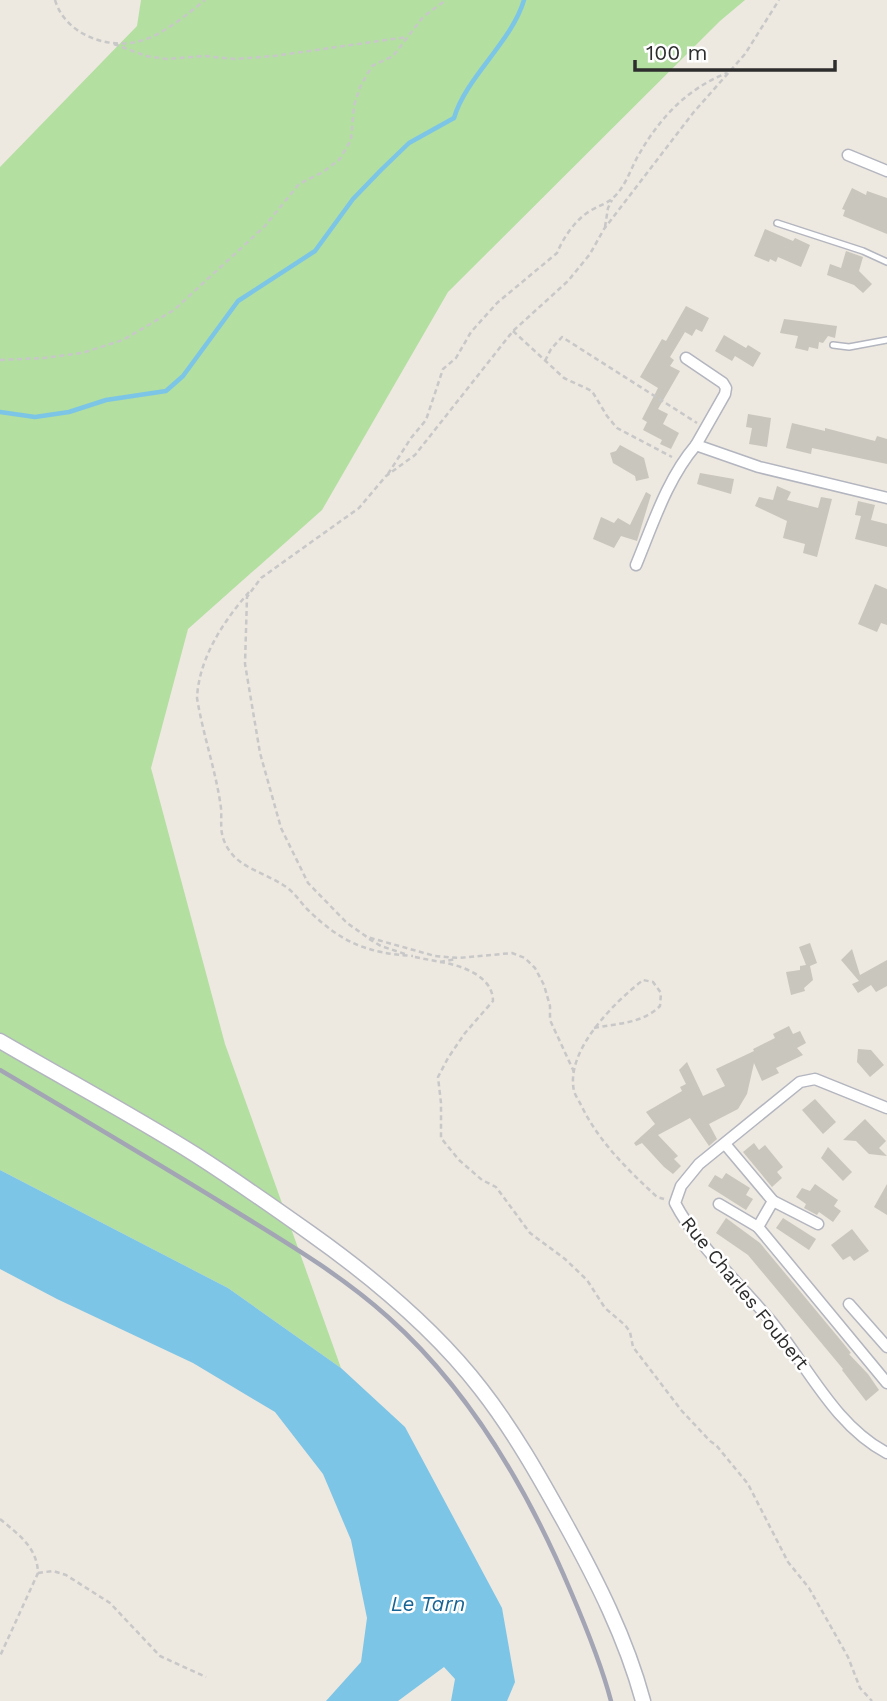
<svg xmlns="http://www.w3.org/2000/svg" width="887" height="1701" viewBox="0 0 887 1701" font-family="'Work Sans',sans-serif">
	<rect width="100%" height="100%" fill="#ede8e0"/>
	<path fill="#b3dfa1" d="M141 0H745L720 21 448 292 322 510 188 629 151 768 225 1044 341 1368 228 1288 0 1170V167L137 26Z"/>
	<path fill="#7cc5e6" d="M0 1170 228 1288 341 1368 405 1427 502 1608 515 1682 507 1701H451L455 1679 444 1667 398 1701H326L361 1662 367 1618 351 1540 323 1474 275 1412 193 1363 57 1299 0 1269Z"/>
	<g fill="none" stroke-linecap="round" stroke-linejoin="round">
		<path stroke="#7cc5e6" stroke-width="4.5" d="M0 412 35 417 69 412 106 400 166 391 183 376 238 301 315 251 353 199 381 170 409 143 454 118C466 77 511 43 524 0"/>
	</g>
	<g fill="#c9c6be">
		<path d="M852 188 866 195 867 191 887 198V234L843 216 845 210 842 209Z"/>
		<path d="M765 229 793 241 795 238 810 245 801 267 778 257 776 262 770 259 769 262 754 256Z"/>
		<path d="M846 251 863 257 859 271 872 284 863 293 854 285 827 275 830 264 841 268Z"/>
		<path d="M686 306 709 318 702 332 696 329 692 336 685 332 670 357 674 360 670 366 680 371 658 409 668 414 663 424 679 433 671 449 660 444 662 440 643 430 647 422 642 419 658 388 640 377 662 339 666 341Z"/>
		<path d="M784 319 837 326 835 338 828 336 823 343 819 342 818 349 809 347 808 351 795 348 798 336 780 333Z"/>
		<path d="M724 335 746 348 748 345 761 353 753 367 735 356 732 361 715 351Z"/>
		<path d="M748 414 771 418 767 447 749 444 752 428 746 427Z"/>
		<path d="M792 423 825 431V428L875 441 877 436 887 439V464L812 448 811 454 786 448Z"/>
		<path d="M620 445 644 458 649 478 636 481 635 476 613 463 610 453 616 451Z"/>
		<path d="M700 473 734 479 731 494 697 484Z"/>
		<path d="M777 486 791 492 787 500 818 508 821 497 832 499 817 557 803 553 805 544 783 538 787 521 755 506 759 497 773 500Z"/>
		<path d="M646 492 651 495 637 541 621 536 614 548 593 539 601 517 614 523 618 518 630 525Z"/>
		<path d="M858 501 875 505 871 520 887 524V547L855 539 861 516 855 515Z"/>
		<path d="M875 584 887 589V625L881 623 877 632 858 624Z"/>
		<path d="M810 943 817 963 810 966 813 980 804 988 805 991 791 995 786 972 800 970V966L806 965 799 947Z"/>
		<path d="M852 949 860 975 887 960V986L876 992 871 985 858 993 852 984 859 981 841 960Z"/>
		<path d="M789 1026 793 1034 800 1031 806 1043 797 1048 803 1055 776 1068 779 1073 762 1081 754 1063 747 1094 738 1109 709 1124 717 1139 709 1146 690 1118 658 1135 678 1156 674 1159 681 1166 673 1174 664 1167 642 1143 636 1146 634 1143 655 1124 646 1112 682 1091 680 1087 686 1084 679 1070 687 1062 703 1096 725 1086 716 1069 754 1051 753 1049 775 1038 773 1034Z"/>
		<path d="M858 1049 871 1050 884 1065 870 1077 857 1062Z"/>
		<path d="M815 1099 836 1122 823 1134 802 1110Z"/>
		<path d="M865 1119 886 1141 879 1148 887 1156 869 1154 856 1141 843 1140Z"/>
		<path d="M754 1143 759 1150 765 1145 783 1167 777 1172 782 1178 772 1187 743 1152Z"/>
		<path d="M828 1147 852 1172 843 1181 821 1158Z"/>
		<path d="M726 1173 750 1188 746 1195 753 1199 746 1210 708 1186 715 1175 722 1179Z"/>
		<path d="M815 1184 838 1200 834 1206 841 1211 833 1222 819 1212 817 1215 804 1208 806 1204 796 1197 802 1188 810 1191Z"/>
		<path d="M887 1184V1215L874 1207Z"/>
		<path d="M726 1218 760 1243 843 1343 851 1353 849 1354 868 1374 879 1390 866 1401 842 1370 843 1369 748 1255 716 1233Z"/>
		<path d="M783 1218 816 1239 809 1250 776 1228Z"/>
		<path d="M852 1229 869 1251 854 1261 850 1256 843 1260 831 1245Z"/>
	</g>
	<g fill="none" stroke-linecap="round" stroke-linejoin="round">
		<g stroke="#b3b5bf" stroke-width="8">
			<g id="lane">
				<path d="M777 223 863 251 887 262"/>
				<path d="M833 345 849 347 887 340"/>
			</g>
		</g>
		<g stroke="#b3b5bf" stroke-width="13">
			<g id="street">
				<path d="M848 155 887 171"/>
				<path d="M686 358 723 383 726 388 725 394 696 445"/>
				<path d="M636 565C653 524 667 479 696 445L759 467 887 498"/>
				<path d="M887 1108 815 1079 800 1082 699 1164 681 1186 675 1203C696 1244 740 1284 770 1320 807 1365 834 1425 887 1453"/>
				<path d="M725 1144 773 1201 818 1224"/>
				<path d="M719 1204 758 1227 773 1201"/>
				<path d="M758 1227 887 1383"/>
				<path d="M849 1304 887 1347"/>
			</g>
		</g>
		<g stroke="#b3b5bf" stroke-width="17">
			<path id="secondary" d="M0 1041C65 1079 132 1115 196 1155 235 1180 272 1206 310 1233 372 1277 434 1328 481 1389 513 1430 539 1476 565 1523 596 1579 626 1638 643 1701"/>
		</g>
		<g stroke="#c8c8c8" stroke-width="2.5" stroke-dasharray="5 3.5" stroke-linecap="butt">
			<path d="M55 0C65 34 107 50 140 41 161 36 188 14 205 0"/>
			<path d="M114 44 146 56 167 59 204 56 235 59 274 56 407 37"/>
			<path d="M605 227 608 208 612 200"/>
			<path d="M513 331 564 378 592 391 607 416 617 428 672 457"/>
			<path d="M0 360 44 358 82 353 123 340 174 310 264 227 299 184 323 172 339 160 351 140 354 106 360 87 372 66 393 56 423 17 446 0"/>
			<path d="M545 361 551 349 562 337 697 423"/>
			<path d="M388 474 411 438 426 420 443 369 456 358 471 332 497 303 557 253C563 238 576 219 590 211 598 206 606 204 613 198 626 186 630 170 638 156 659 119 686 89 727 73"/>
			<path d="M249 592C223 622 199 658 197 698 203 735 216 771 221 808 222 822 219 832 226 845 238 870 270 873 290 890 297 896 302 904 308 910 342 943 367 953 413 956"/>
			<path d="M369 939 381 946 408 955"/>
			<path d="M415 957 440 962 456 959"/>
			<path d="M440 962C461 965 493 976 493 1001L465 1033 448 1058 438 1077 441 1103V1138L459 1160 482 1180 496 1187 530 1233 565 1259 587 1280 605 1308 625 1325 630 1332 633 1347 681 1410 710 1441 716 1445 748 1484 788 1562 809 1588 848 1657 860 1688 872 1701"/>
			<path d="M594 1028C618 1023 642 1024 660 1006L661 993 653 982 643 980C615 1002 565 1050 574 1091 575 1095 579 1101 581 1105 599 1142 627 1169 657 1197L664 1199"/>
			<path d="M574 1072 550 1020V1006L544 985 535 968 525 958 512 953 459 958 435 956 367 937 347 923 308 883 281 828 260 753 245 664 247 597 261 578 359 508 386 476 415 455 513 331 568 281 590 254 604 229 693 113 745 54 779 0"/>
			<path d="M0 1519C19 1535 37 1547 38 1573L0 1656"/>
			<path d="M38 1573 53 1571 66 1575 110 1603 160 1656 206 1677"/>
		</g>
		<use href="#lane" stroke="#fff" stroke-width="5"/>
		<use href="#street" stroke="#fff" stroke-width="10"/>
		<use href="#secondary" stroke="#fff" stroke-width="14"/>
		<path stroke="#a3a5b5" stroke-width="4.5" d="M0 1070C76 1115 152 1160 227 1206 282 1240 339 1273 388 1317 471 1391 528 1490 571 1592 586 1627 601 1663 611 1701"/>
	</g>
	<g text-anchor="middle" dominant-baseline="central" stroke-width="5" stroke-linejoin="round" paint-order="stroke">
		<g font-size="19" fill="#2d2d2d" stroke="#fff">
			<text transform="translate(745 1293) rotate(51)">Rue Charles Foubert</text>
		</g>
		<g font-size="21" font-style="italic" fill="#186495" stroke="#fff">
			<text x="428" y="1603">Le Tarn</text>
		</g>
	</g>
	<path d="M635 60v10h200v-10" fill="none" stroke="#2d2d2d" stroke-width="3.5"/>
	<text x="646" y="60" font-size="21" fill="#2d2d2d" stroke="#ffffff" stroke-width="5" paint-order="stroke">100 m</text>
</svg>
